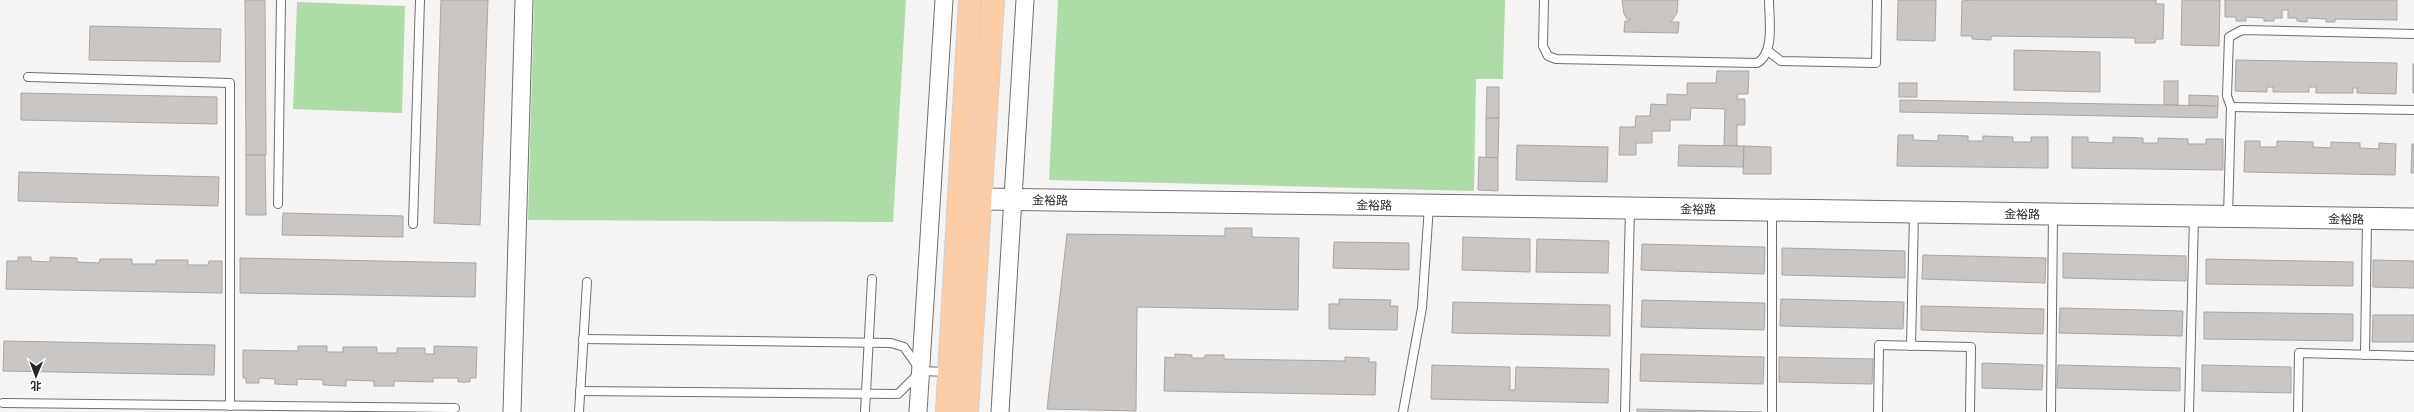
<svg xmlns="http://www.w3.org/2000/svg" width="2414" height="412" viewBox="0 0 2414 412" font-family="'IBM Plex Serif','Noto Sans SC',serif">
	<rect width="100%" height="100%" fill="#f6f4f2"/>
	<g fill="#addca8">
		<path d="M534 0H906L893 222 528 220Z"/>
		<path d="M1058 0H1505L1503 79H1476L1474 191 1049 180Z"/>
		<path d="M297 2 405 6 402 113 293 109Z"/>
	</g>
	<g fill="#c9c6c4" stroke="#a8a6a4">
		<path d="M245 0H265L266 155H246Z"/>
		<path d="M441 0H488L480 225 434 223Z"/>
		<path d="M1622 0H1678L1677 13 1671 22H1679L1678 33 1624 32 1625 21H1629L1630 19H1627L1624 14Z"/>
		<path d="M1898 0H1936L1935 41 1897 40Z"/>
		<path d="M1970 0H2156V4H2164L2163 39H2156L2155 43H2135V38L1991 36V40L1972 39V36H1961L1962 1Z"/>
		<path d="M2182 0H2220L2219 46 2181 45Z"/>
		<path d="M2225 0H2397V20L2335 19V22H2326V19L2307 18V22L2297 21V18H2288V10H2282V18H2274V21H2264V18L2246 17V21H2236V17H2225Z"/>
		<path d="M90 26 221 29 220 62 89 60Z"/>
		<path d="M2014 50 2100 52V92L2014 90Z"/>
		<path d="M2236 60 2397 63 2396 94 2357 93V88H2353V93H2316V87H2309V92H2273V87H2267V92L2235 91Z"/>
		<rect x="2413" y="64" width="1" height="29"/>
		<path d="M1717 71H1749L1748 94H1738L1737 99H1745V125H1737V146H1724L1725 109 1691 108 1690 120H1670V131H1652V143H1636V155H1619L1620 127H1635L1636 116H1650L1651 104 1667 105V94L1687 95V83H1716Z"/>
		<rect x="2164" y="81" width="14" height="24"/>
		<rect x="1899" y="83" width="18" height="14"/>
		<path d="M1487 87H1499V118H1486Z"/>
		<path d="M21 93 217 97V124L21 120Z"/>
		<path d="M2189 95 2218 96V106L2189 105Z"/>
		<path d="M1900 100 2218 106 2217 118 1900 112Z"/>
		<path d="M1486 118H1499L1498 158H1486Z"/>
		<path d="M1898 135H1913V140L1938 141V135L1968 136V141H1983V136L2013 137V142H2031V137H2048V168L1897 166Z"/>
		<path d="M2072 137H2088V142L2113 143V137L2143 138V143H2158V138L2188 139V144H2206V139H2223V170L2072 168Z"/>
		<path d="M2245 141H2260V147H2277V141L2313 142V147L2331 148V142L2360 143V148L2379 149V143L2396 144 2395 175 2244 172Z"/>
		<path d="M2412 144H2414V173H2411Z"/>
		<path d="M1517 145 1608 147 1607 182 1516 180Z"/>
		<path d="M1679 145 1744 146 1743 167 1678 166Z"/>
		<path d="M1744 146 1771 147V174H1743Z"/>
		<path d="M246 155H265L266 215H246Z"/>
		<path d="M1479 157 1498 158V191L1478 190Z"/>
		<path d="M19 172 219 177 218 206 18 201Z"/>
		<path d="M283 213 403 216V237L282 235Z"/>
		<path d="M1225 228H1252V237L1299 238 1298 310 1137 307 1136 411 1047 409 1067 234 1225 236Z"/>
		<path d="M1463 237 1530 239V272L1462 270Z"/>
		<path d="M1537 239 1609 241 1608 273 1536 272Z"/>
		<path d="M1334 242 1409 243V270L1333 268Z"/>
		<path d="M1642 244 1765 247 1764 274 1641 270Z"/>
		<path d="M1782 248 1905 251V278L1782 275Z"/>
		<path d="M2063 253 2186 256V281L2063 278Z"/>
		<path d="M1923 255 2046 258 2045 283 1922 279Z"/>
		<path d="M18 257H31V261L50 262V257L77 258V262L99 263 100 259H132V264H156V260H188V265H208L209 261H222V293L6 289 7 261H18Z"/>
		<path d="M240 258 476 263 475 297 240 293Z"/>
		<path d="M2206 259 2353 262V286L2206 284Z"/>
		<path d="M2373 260 2414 261V288L2373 287Z"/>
		<path d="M1339 299 1391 300 1390 306H1398L1397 330 1329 329V304H1339Z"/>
		<path d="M1781 299 1904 302 1903 329 1780 326Z"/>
		<path d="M1642 300 1765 303 1764 330 1641 327Z"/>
		<path d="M1453 302 1610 305V336L1452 333Z"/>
		<path d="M1921 306 2044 309 2043 334 1921 330Z"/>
		<path d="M2060 308 2183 311 2182 336 2059 333Z"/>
		<path d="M2204 312 2353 314V341L2204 339Z"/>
		<path d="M2373 315H2414V342H2372Z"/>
		<path d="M4 341 215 345 214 375 3 371Z"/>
		<path d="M298 346H327V352H343V347H377V353H397V348H425V354H434V346L477 347 476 378H470V382H458V378H433V382L394 381V386H374V381L346 380V386L323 385V380L297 379V385L275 384V379L259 378V383H246V378H243V350L298 351Z"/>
		<path d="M1175 354 1192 355V358H1205V355H1224V359L1345 361V357L1369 358V362H1376L1375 395 1164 391 1165 357 1175 358Z"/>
		<path d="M1641 354 1764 357 1763 384 1640 381Z"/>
		<path d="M1779 357 1873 359 1872 384 1779 382Z"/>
		<path d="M1982 363 2043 365 2042 390 1982 388Z"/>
		<path d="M1432 365 1510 367V390H1515L1516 367 1609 369 1608 403 1431 399Z"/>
		<path d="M2058 365 2180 368V391L2057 388Z"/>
		<path d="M2202 365 2291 367V393L2202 391Z"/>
		<path d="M1637 409 1762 412H1637Z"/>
	</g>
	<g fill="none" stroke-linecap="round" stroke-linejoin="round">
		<g stroke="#716f6d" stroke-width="10">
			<g id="service">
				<path d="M1544 0 1543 46 1548 56 1556 59 1757 63C1775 54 1769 18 1769 0"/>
				<path d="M1768 51 1781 61 1876 63 1877 0"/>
				<path d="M28 77 230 83V406"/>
				<path d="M2231 107 2414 110"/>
				<path d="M278 204 281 0"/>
				<path d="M2228 216 2231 107 2227 96 2229 37 2242 30 2414 34"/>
				<path d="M413 224 420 0"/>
				<path d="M1911 346 1914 213"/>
				<path d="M2365 355 2367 220"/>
				<path d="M921 371 948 372"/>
				<path d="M580 391 898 394 921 371 904 347 891 343 583 339"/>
				<path d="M3 403 455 408"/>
				<path d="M579 412 587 282"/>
				<path d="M865 412 872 279"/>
				<path d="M1403 412 1422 308 1429 206"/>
				<path d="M1625 412 1630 209"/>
				<path d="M1772 412V211"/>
				<path d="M1878 412 1879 345 1971 347 1970 412"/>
				<path d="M2051 412 2053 215"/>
				<path d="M2189 412 2194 217"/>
				<path d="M2298 412 2299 353 2414 356"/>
			</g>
		</g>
		<g stroke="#716f6d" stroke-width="19">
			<g id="minor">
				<path d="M512 412 524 0"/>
				<path d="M918 412 944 0"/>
				<path d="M1000 412 1025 0"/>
			</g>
		</g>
		<g stroke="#716f6d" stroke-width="23">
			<path id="tertiary" d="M981 199 2414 219"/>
		</g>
		<g stroke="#cfcfcf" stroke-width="24">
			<g id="primary">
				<path d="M947 412 970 0"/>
				<path d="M967 412 993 0"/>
			</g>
		</g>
		<use href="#service" stroke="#fff" stroke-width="8"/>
		<use href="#minor" stroke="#fff" stroke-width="17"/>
		<use href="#tertiary" stroke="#fff" stroke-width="21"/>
		<use href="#primary" stroke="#fbcca6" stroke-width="22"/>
	</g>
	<g text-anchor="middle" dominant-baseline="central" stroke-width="3" stroke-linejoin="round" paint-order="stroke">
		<g font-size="12" fill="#272625" stroke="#fff">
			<text transform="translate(1050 200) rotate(1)">金裕路</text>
			<text transform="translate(1374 205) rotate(1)">金裕路</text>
			<text transform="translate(1698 209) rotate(1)">金裕路</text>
			<text transform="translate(2022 214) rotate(1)">金裕路</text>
			<text transform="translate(2346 219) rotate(1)">金裕路</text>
		</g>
	</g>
	<g transform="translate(36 376) rotate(181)" stroke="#ffffff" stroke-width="3" paint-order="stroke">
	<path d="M0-3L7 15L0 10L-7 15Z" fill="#272625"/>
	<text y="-6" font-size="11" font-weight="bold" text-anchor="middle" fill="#272625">北</text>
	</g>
</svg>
